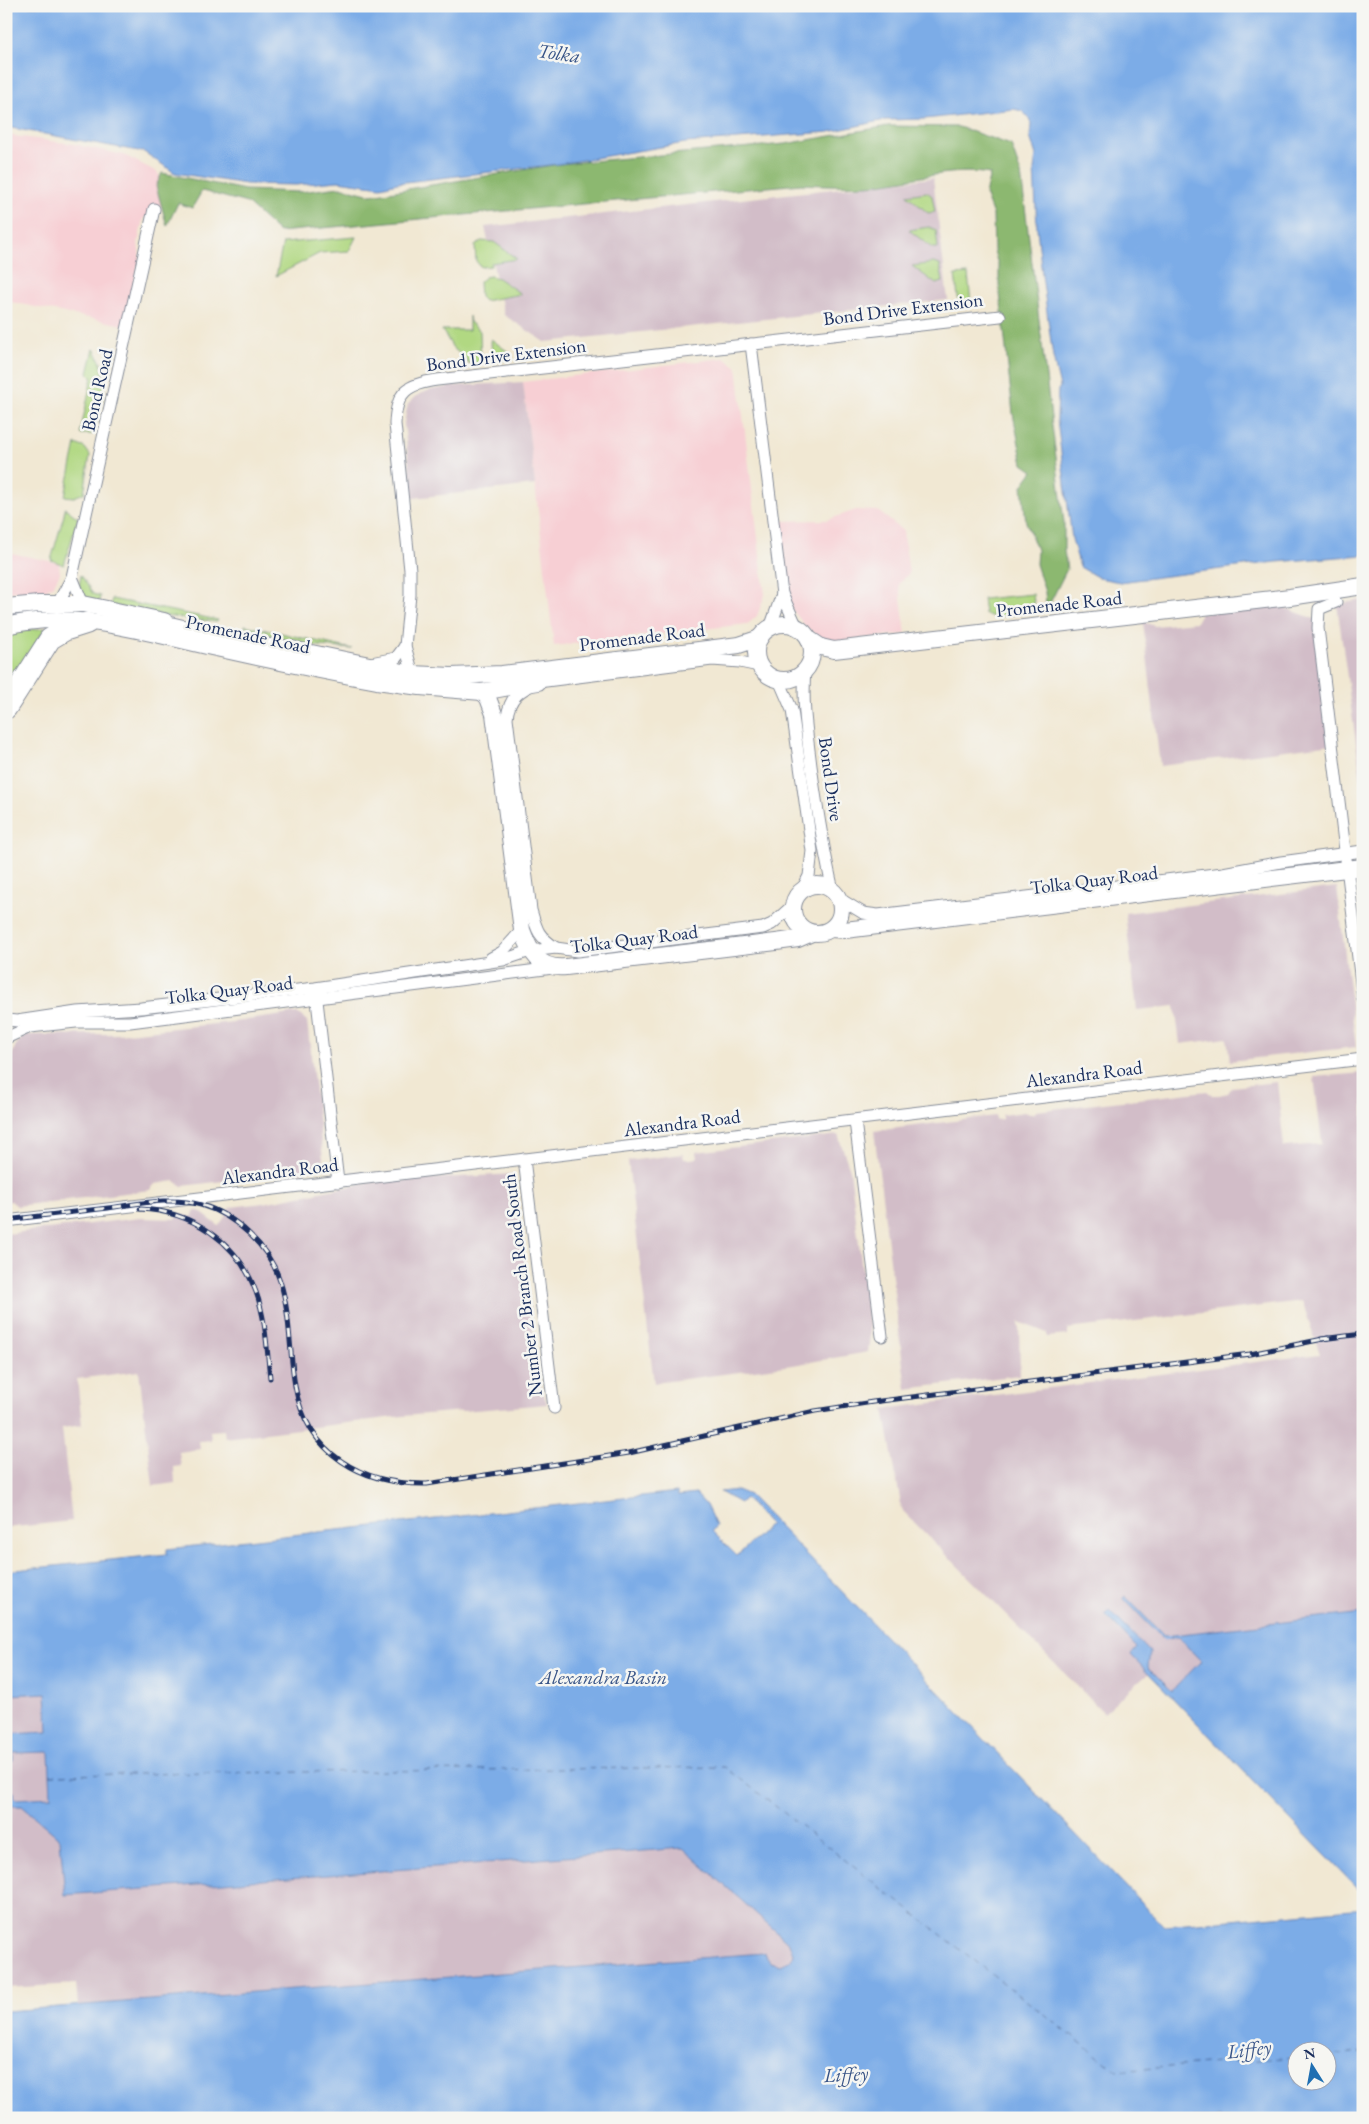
<svg xmlns="http://www.w3.org/2000/svg" width="1369" height="2124" viewBox="0 0 1369 2124" font-family="'EB Garamond',serif">
	<rect width="100%" height="100%" fill="#f6f6f2"/>
	<filter id="ink" filterUnits="userSpaceOnUse"><feTurbulence type="fractalNoise" baseFrequency=".02" numOctaves="2"/><feDisplacementMap in="SourceGraphic" scale="10" xChannelSelector="R" yChannelSelector="G"/><feConvolveMatrix kernelMatrix="1 2 1 2 8 2 1 2 1" color-interpolation-filters="sRGB"/></filter>
	<filter id="wash" filterUnits="userSpaceOnUse"><feTurbulence type="fractalNoise" baseFrequency=".0096" numOctaves="4" result="noise"/><feDisplacementMap in="SourceGraphic" scale="20" xChannelSelector="R" yChannelSelector="G"/><feGaussianBlur stdDeviation="1.12" result="paint"/><feColorMatrix in="noise" values="0 0 0 0 0 0 0 0 0 0 0 0 0 0 0 0 0 1.4 0 .05"/><feComposite in="paint" operator="in"/></filter>
	<g filter="url(#wash)">
		<rect width="100%" height="100%" fill="#f1e8d3"/>
		<g fill="#f7cfd4">
			<path d="M6 135 73 144 124 155 157 172 166 187 164 203 143 219 138 243 140 258 123 325 6 301Z"/>
			<path d="M724 358 737 367 765 595 757 616 748 624 554 646 523 382Z"/>
			<path d="M856 510 878 511 903 531 909 573 899 584 906 634 838 641 821 638 806 627 790 607 780 521 827 520Z"/>
			<path d="M6 552 59 563 60 573 53 586 45 590 6 592Z"/>
		</g>
		<g fill="#d2bdc8">
			<path d="M933 178 948 300 545 342 504 315 485 227Z"/>
			<path d="M523 382 535 485 413 498 404 423 408 404 418 395 430 390 455 386Z"/>
			<path d="M1363 600V794L1337 604Z"/>
			<path d="M1277 605 1315 619 1333 744 1160 766 1143 622 1155 626 1196 622 1201 613Z"/>
			<path d="M1337 887 1356 1047 1230 1061 1227 1038 1180 1044 1175 1006 1137 1010 1125 913Z"/>
			<path d="M297 1013 307 1021 323 1159 316 1170 182 1186 175 1181 155 1184 150 1190 17 1206 11 1201 6 1202V1068L16 1045 25 1035 117 1034 234 1022Z"/>
			<path d="M1363 1073V1613L1164 1636 1163 1639 1178 1637 1202 1661 1172 1691 1148 1667 1150 1652 1110 1611 1105 1616 1137 1648 1131 1655 1149 1673 1104 1713 902 1510 884 1409 1320 1354 1302 1301 1068 1329V1335L1047 1337V1333L1019 1322 1020 1375 906 1389 874 1131 995 1116 996 1120 1002 1119V1115L1024 1112 1030 1114 1035 1113 1036 1111 1207 1091 1212 1095H1219L1228 1093 1232 1087 1277 1082 1284 1147 1322 1144 1314 1077Z"/>
			<path d="M838 1135 850 1170 870 1335 868 1352 793 1365 654 1383 628 1161 683 1154 684 1159H691L697 1158 696 1152Z"/>
			<path d="M514 1174 539 1380 547 1404 403 1416 225 1438 224 1430 210 1431 211 1440 199 1441 200 1449 179 1452 181 1466 174 1467 175 1483 153 1486 139 1371 77 1379 82 1425 62 1428 72 1521 6 1528V1234L140 1218 176 1219 179 1214 192 1217 195 1211H199L219 1226 231 1207 263 1203 373 1182Z"/>
			<path d="M46 1693 48 1733 11 1734V1727L6 1726V1702L10 1701 9 1695Z"/>
			<path d="M49 1752 51 1797 14 1799V1792L6 1789V1764L13 1761V1753Z"/>
			<path d="M6 1806H22L60 1839 66 1895 683 1848 789 1943 793 1953 791 1960 781 1965 770 1962 764 1953 78 2005 76 1984 6 1988Z"/>
		</g>
		<g fill="#b1d882" stroke="#668470">
			<path d="M927 192 932 196 935 212 928 213 907 195Z"/>
			<path d="M929 227 936 230 938 248H932L909 230Z"/>
			<path d="M356 237 349 251 320 253 276 276 283 243Z"/>
			<path d="M481 241 494 242 517 259 491 263V266L481 267 476 261 475 246Z"/>
			<path d="M934 263 940 265 943 282 936 284 912 266Z"/>
			<path d="M968 274 971 303 959 304 955 275Z"/>
			<path d="M490 276 498 278 521 294 484 301 480 297 479 282 485 277Z"/>
			<path d="M469 316 470 322 480 331 481 363H468L466 359 453 348 442 330H469Z"/>
			<path d="M491 339 511 354 513 359 492 362Z"/>
			<path d="M94 349C113 380 102 403 93 434H80L92 377 88 373Z"/>
			<path d="M76 444 85 448 90 455 84 493 74 497 65 496Z"/>
			<path d="M65 508 78 518 64 565 51 560 64 515Z"/>
			<path d="M81 575 93 594 100 596 99 602 87 599 79 587Z"/>
			<path d="M1033 594 1035 612 994 617 985 614 983 599Z"/>
			<path d="M112 599 218 620 217 622 165 616 110 605Z"/>
			<path d="M245 625 352 649 299 644 245 627Z"/>
			<path d="M45 628 44 630 6 691V632Z"/>
		</g>
		<path fill="#8cb870" stroke="#547467" d="M888 126 959 127 1011 145 1021 174 1064 522V551L1067 569 1050 603 1046 604 1045 592 1036 564 1037 550 1026 522 1022 486 1033 471 1023 464 1013 414 999 284V268L994 251 993 215 985 194 990 174C949 167 908 182 867 185 846 186 823 185 801 184L279 232 247 203 202 191 192 208 178 203 167 226 156 186 162 173 245 190 300 192 340 187 371 195 559 164 785 144Z"/>
		<g fill="#7cace7" stroke="#4c6ea2" fill-rule="evenodd">
			<path d="M6 6H1363V555L1276 562 1120 582 1099 578 1080 567 1072 539 1057 420 1058 390 1060 387 1053 357 1042 275 1037 228 1034 170 1036 155 1030 137 1031 124 1029 118 1022 111 1014 109 925 119 885 120 829 132 685 143 559 164 397 183 381 187 338 181 296 185 246 184 175 173 144 152 6 127Z"/>
			<path d="M737 1490 749 1495 1164 1926 1363 1908V2118H6V2011L764 1953 770 1962 781 1965 791 1960 793 1953 789 1943 683 1848 65 1895 60 1839 22 1806H6V1789L14 1792 15 1799 51 1797 49 1752 13 1753V1761L6 1764V1726L11 1727V1734L48 1732 46 1693 10 1695V1701L6 1702V1571L167 1554V1549L677 1492 678 1496 696 1494 706 1505 716 1526 712 1531 737 1556 770 1525 745 1498 740 1503 720 1492ZM1296 2052H1326V2082H1296Z"/>
			<path d="M1125 1596 1164 1636 1363 1613V1894L1131 1655 1137 1648 1105 1615 1110 1611 1150 1652 1148 1667 1172 1691 1201 1661 1178 1637 1164 1640 1123 1598Z"/>
		</g>
		<g fill="none" stroke-linecap="round" stroke-linejoin="round">
			<g stroke="#385487" stroke-width="1" stroke-dasharray="6 5" stroke-linecap="butt">
				<path d="M50 1775 725 1767 1117 2071 1296 2057"/>
				<path d="M1326 2055 1363 2052"/>
			</g>
		</g>
	</g>
	<g filter="url(#ink)">
		<g fill="none" stroke-linecap="round" stroke-linejoin="round">
			<g stroke="#868c98" stroke-width="13">
				<g id="street">
					<path d="M751 344 782 594"/>
					<path d="M72 577 83 604"/>
					<path d="M1336 602 1319 609 1318 628 1363 999"/>
					<path d="M58 603 72 577 154 209"/>
					<path d="M770 628 782 594 797 627"/>
					<path d="M371 663 396 658 405 646"/>
					<path d="M805 671C802 704 807 733 811 766 817 808 823 849 833 890"/>
					<path d="M413 674 405 646 410 595V570L395 424C396 392 407 384 437 380L1000 316"/>
					<path d="M779 680 792 710 812 851 809 876 803 888"/>
					<path d="M840 899 863 913 878 915 1223 873 1281 862 1363 851"/>
					<path d="M556 948C538 936 537 931 531 910L507 718C509 697 520 690 538 682L712 660 740 662 759 666"/>
					<path d="M491 958 502 952 522 930"/>
					<path d="M316 992 338 1182"/>
					<path d="M6 1020 17 1021 77 1012 141 1008 315 988 503 960 530 951 556 948 577 951 763 928 772 924 792 906"/>
					<path d="M6 1038 30 1027 76 1022H130L553 968"/>
					<path d="M855 1121 882 1336"/>
					<path d="M524 1159 554 1408"/>
					<path d="M6 1221 1363 1059"/>
				</g>
			</g>
			<g stroke="#868c98" stroke-width="18">
				<g id="secondary">
					<path d="M6 607 39 604H83L164 621 170 625 260 646 292 649 413 674 451 676 502 674 691 651 739 645 760 638"/>
					<circle cx="784" cy="652" r="28"/>
					<path d="M6 626C74 608 150 634 216 648 270 660 323 671 377 681L420 687 482 692 538 682"/>
					<path d="M809 639 821 647 834 650 1290 597 1363 586"/>
					<path d="M482 692 488 698 494 714 522 930C530 952 539 970 566 967L776 942 798 939 812 933"/>
					<circle cx="817" cy="909" r="24"/>
					<path d="M831 929 845 930 1363 867"/>
				</g>
			</g>
			<g stroke="#868c98" stroke-width="23">
				<path id="highway" d="M6 708 50 639 65 630 87 623"/>
			</g>
			<use href="#street" stroke="#fff" stroke-width="11"/>
			<use href="#secondary" stroke="#fff" stroke-width="16"/>
			<use href="#highway" stroke="#fff" stroke-width="21"/>
			<g stroke="#1b2f5e" stroke-width="5">
				<g id="rail">
					<path d="M140 1209C192 1211 238 1242 256 1292 266 1319 267 1350 270 1378"/>
					<path d="M6 1220C40 1216 74 1212 108 1208 138 1204 171 1196 201 1205 236 1215 269 1247 280 1281 291 1315 289 1351 295 1386 307 1454 362 1485 427 1484L629 1453 815 1411 873 1402 1250 1354 1328 1338"/>
					<path d="M1321 1339 1363 1334"/>
				</g>
			</g>
			<use href="#rail" stroke="#f6f6f2" stroke-width="3" stroke-dasharray="9" stroke-linecap="butt"/>
		</g>
	</g>
	<g text-anchor="middle" dominant-baseline="central" stroke-width="5" stroke-linejoin="round" paint-order="stroke">
		<g font-size="19" fill="#1b2f5e" stroke="#f6f6f2">
			<text transform="translate(903 309) rotate(-7)">Bond Drive Extension</text>
			<text transform="translate(506 355) rotate(-7)">Bond Drive Extension</text>
			<text transform="translate(97 390) rotate(-77)">Bond Road</text>
			<text transform="translate(1059 604) rotate(-6)">Promenade Road</text>
			<text transform="translate(248 634) rotate(12)">Promenade Road</text>
			<text transform="translate(642 637) rotate(-7)">Promenade Road</text>
			<text transform="translate(831 779) rotate(82)">Bond Drive</text>
			<text transform="translate(1094 880) rotate(-7)">Tolka Quay Road</text>
			<text transform="translate(634 939) rotate(-7)">Tolka Quay Road</text>
			<text transform="translate(229 990) rotate(-7)">Tolka Quay Road</text>
			<text transform="translate(1084 1074) rotate(-7)">Alexandra Road</text>
			<text transform="translate(682 1123) rotate(-7)">Alexandra Road</text>
			<text transform="translate(280 1171) rotate(-7)">Alexandra Road</text>
			<text transform="translate(522 1285) rotate(-97)">Number 2 Branch Road South</text>
		</g>
		<g font-size="20" font-style="italic" fill="#385487" stroke="#f6f6f2">
			<text transform="translate(559 53) rotate(8)">Tolka</text>
			<text x="603" y="1677">Alexandra Basin</text>
			<text transform="translate(1249 2049) rotate(-7)">Liffey</text>
			<text transform="translate(846 2074) rotate(-3)">Liffey</text>
		</g>
	</g>
	<rect width="1369" height="2124" fill="none" stroke="#f6f6f2" stroke-width="25"/>
	<g transform="translate(1312 2066) rotate(349)"><circle r="24" fill="#f6f6f2" stroke="#9ea6b7"/>
	<path d="M0-4L9 19L0 12L-9 19Z" fill="#1f6fb2"/>
	<text y="-8" font-size="14" font-weight="bold" text-anchor="middle" fill="#1b2f5e">N</text>
	</g>
</svg>
